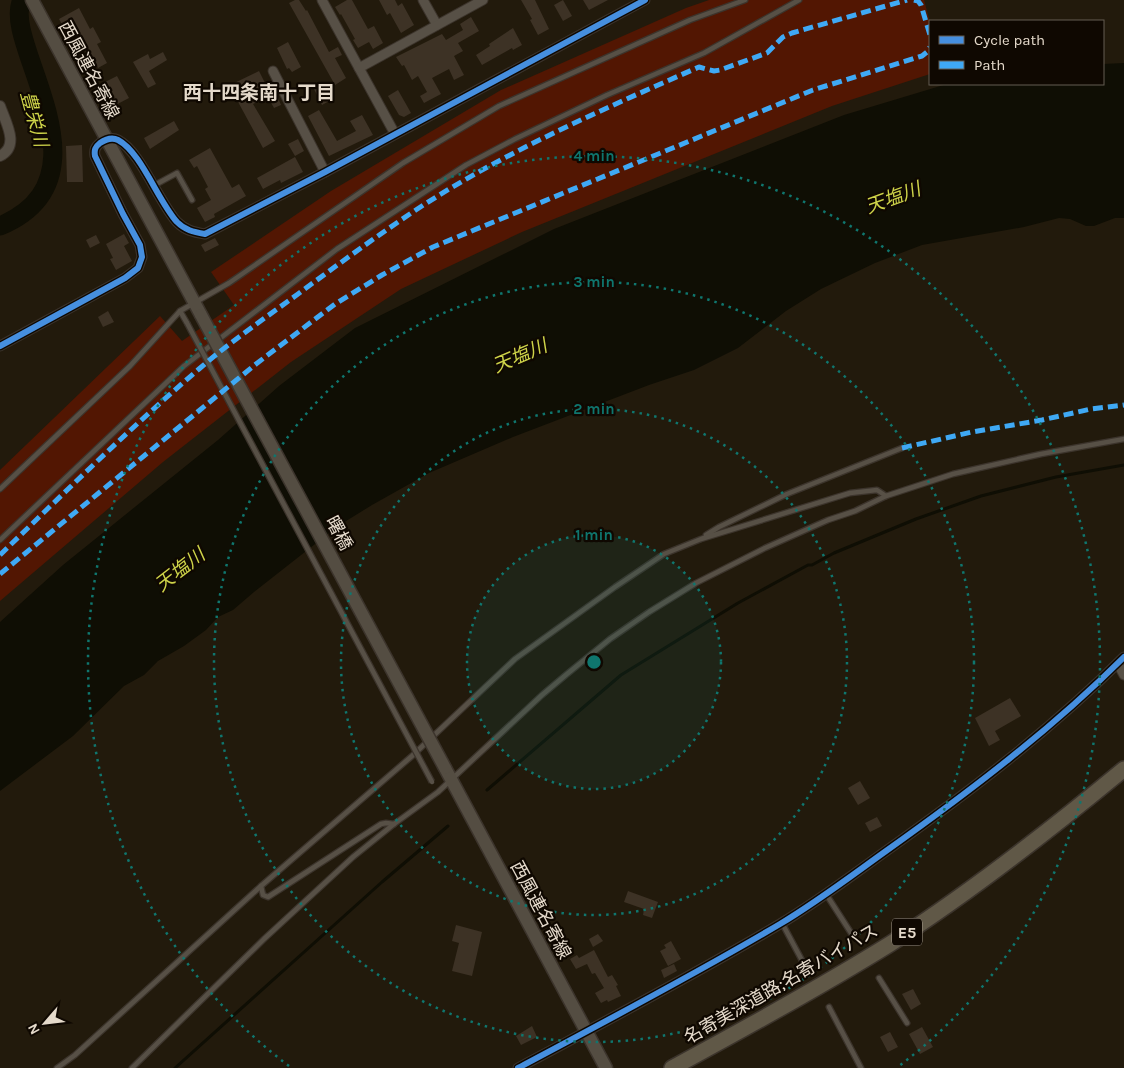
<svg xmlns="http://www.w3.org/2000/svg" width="1124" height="1068" viewBox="0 0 1124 1068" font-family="Karla,'Noto Sans JP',sans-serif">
	<rect width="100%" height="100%" fill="#221a0c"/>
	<path fill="#521602" d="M709 0H924L930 22V74L832 106 522 232 401 289 291 362 163 462 0 601V470L160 316 182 341 234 305 211 272 331 191 501 90 686 8Z"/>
	<path fill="#0f0e04" d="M1124 63V218H1115L1094 226H1086L1070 219 1059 218 1024 227 922 245 875 263 821 289 786 311 738 348 694 370 649 385 513 437 429 473 372 505 338 526 254 592 233 610 218 617 206 630 184 646 158 661 144 675 124 686 73 736 0 791V622L63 565 218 440 279 386 355 328 554 229 844 115 947 84H1103V64Z"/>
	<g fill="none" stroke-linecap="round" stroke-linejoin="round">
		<g stroke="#0f0e04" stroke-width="3">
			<path d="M487 790 621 675 738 603 808 565H812L834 553 916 519 981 496 1056 477 1124 465"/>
			<path d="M175 1068 382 882 448 826"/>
		</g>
		<path stroke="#0f0e04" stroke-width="19" d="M0 226C117 177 0 42 22 0"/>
	</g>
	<g fill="#3d3225">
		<path d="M295 0H299L306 11 307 10 329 52 338 47 342 55 335 58 346 78 335 85 289 3Z"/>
		<path d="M347 0H352L368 29 374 26 383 43 373 49 369 42 358 48 353 40 355 39 341 14 340 15 335 7Z"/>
		<path d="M379 0H395L398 6 402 3 414 25 401 33 390 13 387 15Z"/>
		<path d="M521 0H535L549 29 538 35 530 20 532 19Z"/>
		<path d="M563 0 572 16 563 21 554 5Z"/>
		<path d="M583 0H608L589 10Z"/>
		<path d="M79 8 90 29 93 27 101 42 97 44 107 63 98 68 95 62 92 63 71 26 65 30 59 19Z"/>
		<path d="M471 17 479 31 458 43 463 51 454 56 464 75 454 80 449 69 432 78 441 94 424 103 420 96 427 92 418 76 412 80 404 65 402 66 396 57 442 34 446 40 463 30 460 24Z"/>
		<path d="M513 28 522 45 513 50 512 48 482 65 476 55 490 46 489 44Z"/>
		<path d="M288 42 301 67 292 72 289 68 287 69 277 48Z"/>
		<path d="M163 52 167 60 149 71 156 84 148 88 133 62 148 54 150 59Z"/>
		<path d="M259 71 271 95 253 104 275 141 263 148 237 100 236 101 228 86Z"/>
		<path d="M117 76 129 98 108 109 104 102 113 98 105 82Z"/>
		<path d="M323 84 331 100 322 105 314 89Z"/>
		<path d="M398 90 411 113 404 117 399 115 388 96Z"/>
		<path d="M277 95 281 105 274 108 269 99Z"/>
		<path d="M319 110 337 141 356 131 350 121 362 115 373 135 329 156 308 116Z"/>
		<path d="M174 121 179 130 150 149 144 138Z"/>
		<path d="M298 139 304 151 295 156 288 144Z"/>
		<path d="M82 145 83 182H67L66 146Z"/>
		<path d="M210 148 232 188 239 184 246 196 214 214 215 217 205 222 197 208 211 200 205 189 208 187 197 166 194 168 189 160Z"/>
		<path d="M295 157 303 172 281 183 280 180 263 189 257 178Z"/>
		<path d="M124 234 129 243 124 246 132 261 116 270 110 259 113 258 106 244Z"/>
		<path d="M96 235 100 243 90 248 86 240Z"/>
		<path d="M215 238 219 245 205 252 201 245Z"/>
		<path d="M108 311 114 322 103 327 98 317Z"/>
		<path d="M1010 698 1021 716 995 731 1000 740 989 746 975 718Z"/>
		<path d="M860 781 870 798 858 805 848 788Z"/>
		<path d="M877 817 882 826 870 832 865 823Z"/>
		<path d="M628 891 658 902 652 918 643 915 644 909 624 902Z"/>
		<path d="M456 925 482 932 472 976 452 971 459 943 452 941Z"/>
		<path d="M598 934 603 941 593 947 589 939Z"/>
		<path d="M671 941 681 959 668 966 660 951 666 948 664 945Z"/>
		<path d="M594 950 608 977 612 975 618 985 616 986 621 996 608 1002 607 1000 601 1003 595 993 604 988 595 973 592 974 587 964 576 969 570 959 577 955 579 958Z"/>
		<path d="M674 964 677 971 664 978 661 970Z"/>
		<path d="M913 989 921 1004 911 1010 902 994Z"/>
		<path d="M532 1026 537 1037 521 1045 516 1036Z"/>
		<path d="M922 1027 933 1047 920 1054 909 1034Z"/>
		<path d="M890 1032 898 1047 888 1052 880 1037Z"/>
	</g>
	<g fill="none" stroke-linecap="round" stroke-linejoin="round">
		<g stroke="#3c342c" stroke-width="7">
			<g id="service">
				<path d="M153 186 177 173 192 200"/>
				<path d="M180 311 187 323"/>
				<path d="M0 489 130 366 180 311 229 283 403 163 499 106 690 20 745 0"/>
				<path d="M706 535 719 527 787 494 902 448"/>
				<path d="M0 540 184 366 337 249 466 165 515 139 607 95 704 53 799 0"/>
				<path d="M394 824 386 823 381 824 268 897 263 895 261 886 412 756 515 659 615 587 664 554 701 539 850 493 877 490 886 496"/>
				<path d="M826 894 853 936"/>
				<path d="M782 923 805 966"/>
				<path d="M879 978 907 1023"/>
				<path d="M829 1007 861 1068"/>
				<path d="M57 1068 75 1055 261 886"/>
				<path d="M132 1068 264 939 353 857 394 824 438 792 542 695 567 674 610 639 649 612 696 583 765 548 828 520 855 511 886 496 953 474 1041 454 1124 439"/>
			</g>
		</g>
		<g stroke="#3c342c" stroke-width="11">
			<g id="minor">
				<path d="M322 0 395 134"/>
				<path d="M423 0 437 25"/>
				<path d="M359 68 483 0"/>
				<path d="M273 71 325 172"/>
				<path d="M0 346 125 278 138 268 142 257 140 245 123 214 95 156C94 150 95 147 100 143 106 139 112 137 118 140 141 152 158 201 177 222 185 230 193 232 205 234L325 172 645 0"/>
				<path d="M1118 664 1124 675"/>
				<path d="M518 1068C606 1021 694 975 780 924 817 902 851 876 886 851 969 792 1052 729 1124 657"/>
			</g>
		</g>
		<g stroke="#3c342c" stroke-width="12">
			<path id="tertiary" d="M0 106C6 123 20 146 0 156"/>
		</g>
		<g stroke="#3c342c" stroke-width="15">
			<g id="secondary">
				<path d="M32 0 201 315"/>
				<path d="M445 768 606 1068"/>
			</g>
		</g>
		<g stroke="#3c342c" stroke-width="18">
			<path id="motorway" d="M672 1068C746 1028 819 988 890 944 972 891 1049 831 1124 769"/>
		</g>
		<use href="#service" stroke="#575046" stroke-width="4.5"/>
		<use href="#minor" stroke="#575046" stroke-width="9"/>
		<use href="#tertiary" stroke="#575046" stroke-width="10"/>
		<use href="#secondary" stroke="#544d42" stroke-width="12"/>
		<use href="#motorway" stroke="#605847" stroke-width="15"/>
		<g stroke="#3c342c" stroke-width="7" stroke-linecap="butt">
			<path id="service-bridge" d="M187 323 432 782"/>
		</g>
		<g stroke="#3c342c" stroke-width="15" stroke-linecap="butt">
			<path id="secondary-bridge" d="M201 315 445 768"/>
		</g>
		<use href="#service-bridge" stroke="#575046" stroke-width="4.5"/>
		<use href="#secondary-bridge" stroke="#544d42" stroke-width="12"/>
		<g stroke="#3fa9f5" stroke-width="5" stroke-dasharray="10 5" stroke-linecap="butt">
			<path d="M914 0 918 1 921 5 930 35"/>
			<path d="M902 448 972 432 1042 420 1091 409 1124 405"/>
			<path d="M0 555C65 492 130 428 199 369 230 342 265 318 298 294 340 263 382 232 425 204 511 149 606 108 699 67L714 71 720 70 767 53 783 37 792 33 907 0"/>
			<path d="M0 574 256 364 335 304 382 275 433 247 813 90 922 56 927 52 930 47"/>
		</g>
		<g stroke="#0f0801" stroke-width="9">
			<g id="cycleway">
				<path d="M0 346 125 278 138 268 142 257 140 245 123 214 95 156C94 150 95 147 100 143 106 139 112 137 118 140 141 152 158 201 177 222 185 230 193 232 205 234L325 172 645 0"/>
				<path d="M518 1068C606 1021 694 975 780 924 817 902 851 876 886 851 969 792 1052 729 1124 657"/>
			</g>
		</g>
		<use href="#cycleway" stroke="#468fdf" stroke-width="6"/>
	</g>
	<circle cx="594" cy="662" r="127" fill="#0f766e" fill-opacity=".12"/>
	<g fill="none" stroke="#0f766e" stroke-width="2.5" stroke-dasharray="2.5 5">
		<circle cx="594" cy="662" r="127"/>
		<circle cx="594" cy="662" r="253"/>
		<circle cx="594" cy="662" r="380"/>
		<path d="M289 1066A506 506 0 1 1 899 1066"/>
	</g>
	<g text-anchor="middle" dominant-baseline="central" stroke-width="4.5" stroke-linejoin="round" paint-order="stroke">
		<rect fill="#0f0801" stroke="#a59b8e" stroke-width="1" x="892" y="918.5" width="30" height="27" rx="4"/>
		<g font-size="16" font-weight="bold" fill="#e5dacb">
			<text x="907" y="932">E5</text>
		</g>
		<g font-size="18" fill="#e5dacb" stroke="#0f0801">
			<text transform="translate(89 70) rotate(62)">西風連名寄線</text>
			<text transform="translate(339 533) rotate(62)">曙橋</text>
			<text transform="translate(541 910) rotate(62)">西風連名寄線</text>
			<text transform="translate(781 984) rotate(-30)">名寄美深道路;名寄バイパス</text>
		</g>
		<g font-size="19" font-weight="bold" fill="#e5dacb" stroke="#0f0801">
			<text x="259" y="93">西十四条南十丁目</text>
		</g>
		<g font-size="19" font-style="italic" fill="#ced349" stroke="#0f0801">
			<text transform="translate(34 119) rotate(75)">豊栄川</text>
			<text transform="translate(893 198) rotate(-20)">天塩川</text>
			<text transform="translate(520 356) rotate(-23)">天塩川</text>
			<text transform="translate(180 570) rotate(-38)">天塩川</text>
		</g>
	</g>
	<circle cx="594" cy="662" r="8" fill="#0f766e" stroke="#0f0801" stroke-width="2.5"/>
	<g font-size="15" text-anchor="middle" font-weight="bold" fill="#0f766e" stroke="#0f0801" stroke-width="4.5" stroke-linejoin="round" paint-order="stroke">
		<text x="594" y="161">4 min</text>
		<text x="594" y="287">3 min</text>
		<text x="594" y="414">2 min</text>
		<text x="594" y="540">1 min</text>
	</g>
	<rect x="929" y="20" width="175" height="65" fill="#0f0801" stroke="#655c52"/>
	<rect x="939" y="36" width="25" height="8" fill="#468fdf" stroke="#655c52"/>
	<text x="974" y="45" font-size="15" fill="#e5dacb">Cycle path</text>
	<rect x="939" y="61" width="25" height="8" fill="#3fa9f5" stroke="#655c52"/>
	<text x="974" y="70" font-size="15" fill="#e5dacb">Path</text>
	<g transform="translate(45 1023) rotate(242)" stroke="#0f0801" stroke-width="4" paint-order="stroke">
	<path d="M0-4L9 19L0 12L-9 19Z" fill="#e5dacb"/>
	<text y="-8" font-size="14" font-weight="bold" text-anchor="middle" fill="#e5dacb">N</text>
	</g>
</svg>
